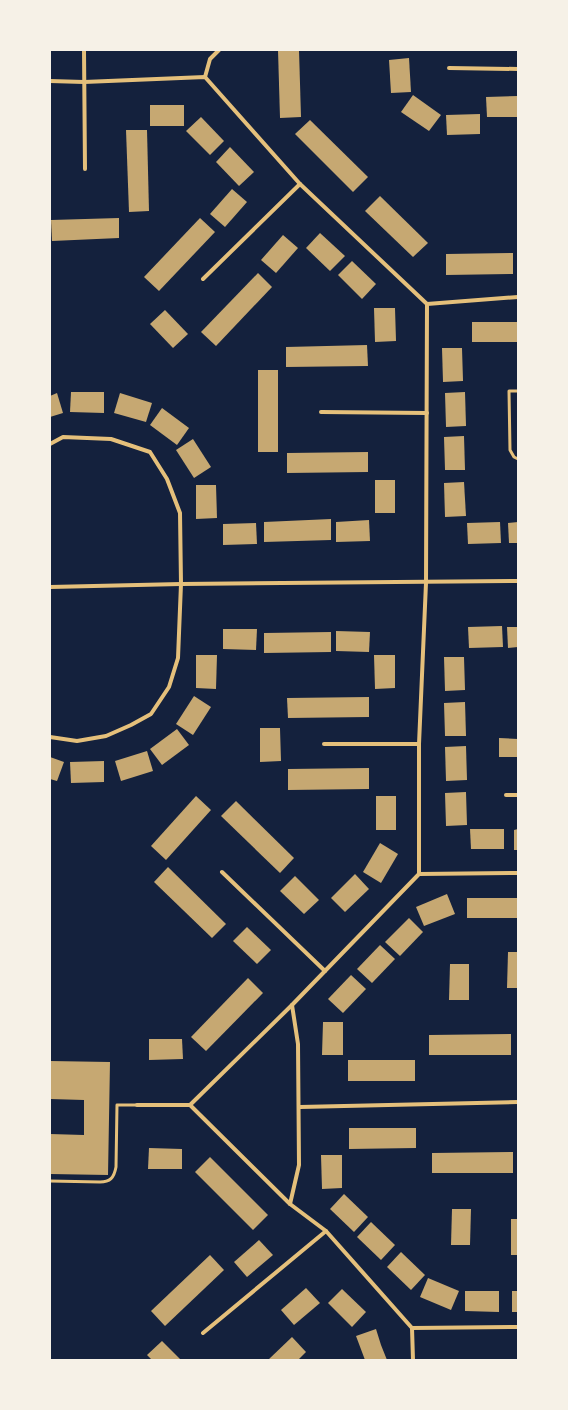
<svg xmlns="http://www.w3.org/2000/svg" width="568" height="1410" viewBox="0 0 568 1410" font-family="'Noto Sans',sans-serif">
	<rect width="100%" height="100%" fill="#14213d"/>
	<g fill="#c6a872">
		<path d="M278 50H299L301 117 280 118Z"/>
		<path d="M409 58 411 92 391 93 389 60Z"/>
		<path d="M413 95 441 115 429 131 401 112Z"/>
		<path d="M518 96V117H487L486 97Z"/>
		<rect x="150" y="105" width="34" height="21"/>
		<path d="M480 114V134L447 135 446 115Z"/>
		<path d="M201 117 224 141 210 155 186 131Z"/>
		<path d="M310 120 368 177 353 192 295 134Z"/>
		<path d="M126 130H147L149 211 129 212Z"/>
		<path d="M230 147 254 172 239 186 216 162Z"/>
		<path d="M232 189 247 202 225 227 210 214Z"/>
		<path d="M380 196 428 243 413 257 365 211Z"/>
		<path d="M119 218V238L52 241 51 220Z"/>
		<path d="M200 218 215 232 159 291 144 277Z"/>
		<path d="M320 233 345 256 330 271 306 248Z"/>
		<path d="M283 235 298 248 276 273 261 260Z"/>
		<path d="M513 253V274L446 275V254Z"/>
		<path d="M352 261 376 284 362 299 338 275Z"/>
		<path d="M258 273 272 287 216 346 201 332Z"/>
		<path d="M374 308H395L396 341 375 342Z"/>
		<path d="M165 310 188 334 173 348 150 324Z"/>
		<rect x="472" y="322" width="46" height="20"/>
		<path d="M367 345 368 366 286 367V347Z"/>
		<path d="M442 348H462L463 381 443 382Z"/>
		<rect x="258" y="370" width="20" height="82"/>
		<path d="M71 392H104V413L70 412Z"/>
		<path d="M465 392 466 426 446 427 445 393Z"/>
		<path d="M57 393 63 413 50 417V396Z"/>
		<path d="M120 393 152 403 146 422 114 413Z"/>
		<path d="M162 408 189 428 177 445 150 425Z"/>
		<path d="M464 436 465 470H445L444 437Z"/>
		<path d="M193 439 211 467 194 478 176 450Z"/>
		<path d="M368 452V472L287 473V453Z"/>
		<rect x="375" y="480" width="20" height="33"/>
		<path d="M464 482 466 516 445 517 444 483Z"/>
		<path d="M196 485H216L217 518 196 519Z"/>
		<path d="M331 519V540L264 542V522Z"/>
		<path d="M369 520 370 541 336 542V522Z"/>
		<path d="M500 522 501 543 468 544 467 523Z"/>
		<path d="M518 522V543H509L508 523Z"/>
		<path d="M256 523 257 544 223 545V524Z"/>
		<path d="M502 626 503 647 469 648 468 627Z"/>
		<path d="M507 627H518V647L508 648Z"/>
		<path d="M223 629H257L256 650 223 649Z"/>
		<path d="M336 631 370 632 369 652 336 651Z"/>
		<path d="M331 632V652L264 653V633Z"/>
		<path d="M196 655H217L216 689 196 688Z"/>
		<path d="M374 655H395V688L375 689Z"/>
		<path d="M444 657H464L465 690 445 691Z"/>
		<path d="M194 696 211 707 193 735 176 724Z"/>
		<path d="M369 697V717L288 718 287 698Z"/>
		<path d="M465 702 466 736H445L444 703Z"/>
		<path d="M260 728H280L281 761 260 762Z"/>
		<path d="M177 729 189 745 162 765 150 749Z"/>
		<path d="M499 738 518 739V757H499Z"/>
		<path d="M466 746 467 780 446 781 445 747Z"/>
		<path d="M147 751 153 771 121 781 115 761Z"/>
		<path d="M50 757 64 762 57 781 50 779Z"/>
		<path d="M104 761V782L71 783 70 762Z"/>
		<path d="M369 768V789L288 790V769Z"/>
		<path d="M466 792 467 825 446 826 445 793Z"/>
		<path d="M196 796 211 810 166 860 151 846Z"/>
		<rect x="376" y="796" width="20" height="34"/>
		<path d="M236 801 294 858 280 873 221 816Z"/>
		<path d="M470 829H504V849H471Z"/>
		<path d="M518 829V850H514V830Z"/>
		<path d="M380 843 398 854 381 883 363 872Z"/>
		<path d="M168 867 226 924 212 938 154 882Z"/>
		<path d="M355 874 369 889 345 912 331 898Z"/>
		<path d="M295 876 319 900 304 914 280 891Z"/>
		<path d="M447 894 455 914 424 926 416 907Z"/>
		<rect x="467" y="898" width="51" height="20"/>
		<path d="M409 918 423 932 400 956 385 942Z"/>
		<path d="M247 927 271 950 257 964 233 941Z"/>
		<path d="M380 945 395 959 372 983 357 969Z"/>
		<path d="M508 952H518V988H507Z"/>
		<path d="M450 964H469V1000H449Z"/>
		<path d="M351 975 366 989 343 1013 328 999Z"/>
		<path d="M248 978 263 993 206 1051 191 1037Z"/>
		<path d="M323 1022H343V1055H322Z"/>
		<path d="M511 1034V1055H429V1035Z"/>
		<path d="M149 1039H182L183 1059 149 1060Z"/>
		<rect x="348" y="1060" width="67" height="21"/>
		<path d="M50 1061 110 1062 108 1175 50 1174V1134L84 1135V1100L50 1099Z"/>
		<path d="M349 1128H416V1148L349 1149Z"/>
		<path d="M149 1148 182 1149V1169H148Z"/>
		<path d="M513 1152V1173H432V1153Z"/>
		<path d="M321 1155H342V1188L322 1189Z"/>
		<path d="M210 1157 268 1215 253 1230 195 1172Z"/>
		<path d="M344 1194 368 1217 354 1232 330 1209Z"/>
		<path d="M452 1209H471L470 1245H451Z"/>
		<rect x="511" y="1219" width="7" height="36"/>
		<path d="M371 1222 395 1245 381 1260 357 1237Z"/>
		<path d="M259 1240 273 1255 247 1277 234 1262Z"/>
		<path d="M401 1252 425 1275 411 1290 387 1267Z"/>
		<path d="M210 1255 224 1270 165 1326 151 1311Z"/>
		<path d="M428 1278 459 1291 451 1310 420 1297Z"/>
		<path d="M306 1288 320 1303 294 1325 281 1310Z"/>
		<path d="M342 1289 366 1312 352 1327 328 1303Z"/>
		<path d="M465 1291H499V1312L465 1311Z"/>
		<rect x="512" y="1291" width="6" height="21"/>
		<path d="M376 1329 381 1345 387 1360H365L356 1336Z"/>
		<path d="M292 1337 306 1352 298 1360H268Z"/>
		<path d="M162 1341 181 1360H152L147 1355Z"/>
	</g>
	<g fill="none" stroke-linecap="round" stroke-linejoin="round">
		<g stroke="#e5c07b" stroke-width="3">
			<path d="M518 391H509L510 450 514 457 518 459"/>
			<path d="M50 1181 100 1182C110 1182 114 1178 116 1167L117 1105H137"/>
		</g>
		<g stroke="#e5c07b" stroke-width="4">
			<path d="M84 50 85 169"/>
			<path d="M449 68 518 69"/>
			<path d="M205 77 210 59 219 50"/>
			<path d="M50 81 84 82 205 77 300 184 427 304 426 583 419 744V874L292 1005 190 1105 290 1204 326 1231 412 1328 413 1360"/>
			<path d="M203 279 300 184"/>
			<path d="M427 304 518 297"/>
			<path d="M321 412 427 413"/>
			<path d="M50 444 63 437 111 439 150 452 167 479 180 513 181 584 178 658 169 687 151 714 131 725 106 736 77 741 50 737"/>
			<path d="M50 587 181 584 518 581"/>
			<path d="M324 744H419"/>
			<path d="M506 795H518"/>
			<path d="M222 872 325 971"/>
			<path d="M419 874 518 873"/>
			<path d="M137 1105H190"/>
			<path d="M300 1107 518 1102"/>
			<path d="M290 1204 299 1165 298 1044 292 1005"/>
			<path d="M412 1328 518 1327"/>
			<path d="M203 1333 326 1231"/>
		</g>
	</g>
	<rect width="568" height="1410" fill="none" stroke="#f6f1e7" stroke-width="102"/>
</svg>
